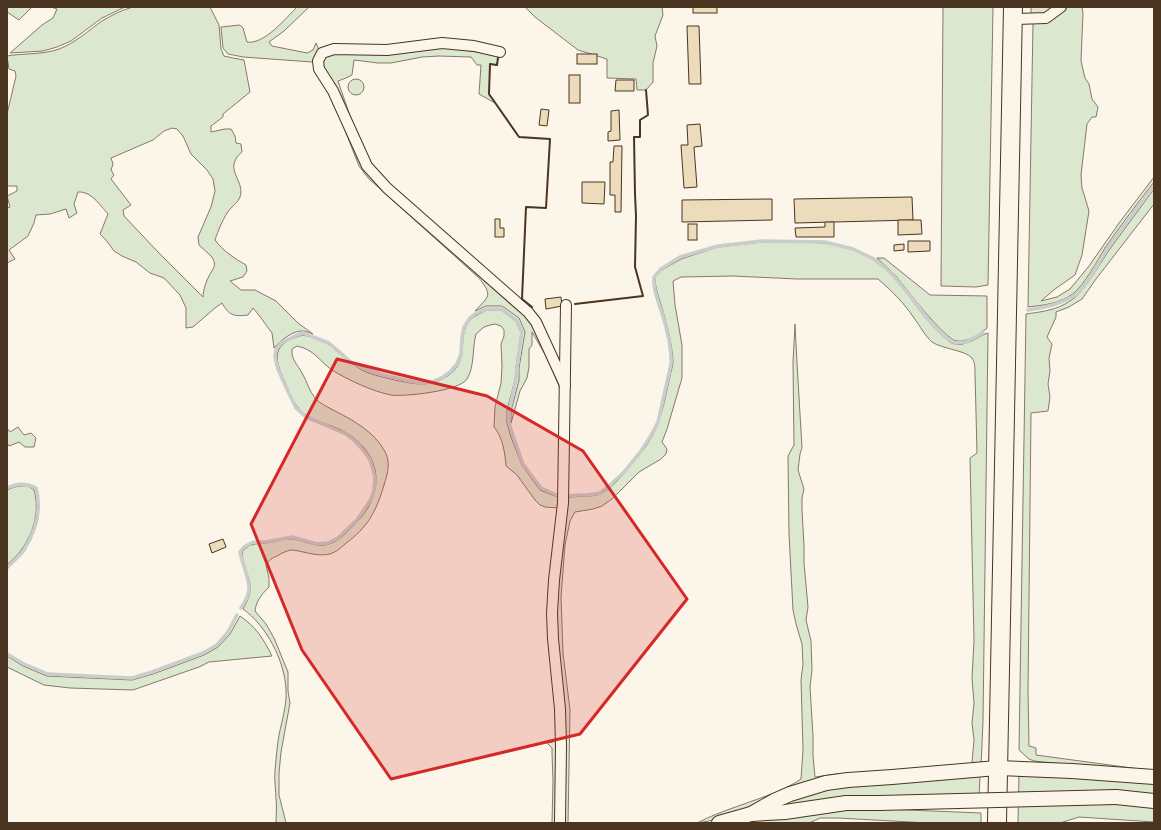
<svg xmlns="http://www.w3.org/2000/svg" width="1161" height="830" viewBox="0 0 1161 830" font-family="'Source Sans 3',sans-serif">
	<rect width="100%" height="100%" fill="#fbf6e9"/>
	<g fill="#dce7d0" stroke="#887966" fill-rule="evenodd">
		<path d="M7 7H32L19 20 7 12Z"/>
		<path d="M51 7H125L102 18 71 41 57 47 43 51 10 53 42 25 53 18 57 9Z"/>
		<path d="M133 7H210L219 25 221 49 224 56 233 58 244 60 250 92 223 114V117L211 126V132L225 129H231L235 136 236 143 241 144 242 152C240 154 237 156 236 159 228 172 245 183 240 197 238 202 234 205 230 209 224 216 218 231 215 240 223 251 234 258 246 265L247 271 243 277 230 281 241 290H255L276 301 298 323 313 334C310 333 306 331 303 331 293 330 280 341 274 348L272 333 258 314 253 308 248 315C233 317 229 315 222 303L215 308 193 327 186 328V308L180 295 164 278 150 273 136 262 122 256 114 251 106 240 100 234 108 214C100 205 91 191 78 192L74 204 77 213 69 218 66 209 50 214 36 215 34 223 28 236 9 250 15 259 7 263V208L10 207 7 196 17 191V186H7V114L16 76 15 71 9 69 7 56C24 53 42 55 59 49 75 43 88 31 102 21 112 15 122 10 133 7ZM172 128 177 129 183 136 191 154 207 170 213 179 215 191 211 207 198 237 199 245C203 249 207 252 211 256 218 265 213 268 209 276 206 282 203 290 203 297L159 253 124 216 123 210 131 205 111 179 114 175 111 170 113 164 111 158 153 140 164 131Z"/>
		<path d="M297 7H309L284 31 269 42 272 46 307 53 313 50 316 43 319 50 315 56 312 62 243 57 228 54 223 48 221 27 240 25 243 28 247 42C264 45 286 18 297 7Z"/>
		<path d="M525 7H662L663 15 655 36 657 46 653 63V82L646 90H637L636 79 607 78V59L578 50 535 17Z"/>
		<path d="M943 7H993L988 285 976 287 941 286Z"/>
		<path d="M1031 7H1057L1046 13 1031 15Z"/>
		<path d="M1068 7H1082L1083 13 1081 61 1085 78 1089 84 1092 99 1098 107 1096 117H1092L1087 124 1081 175 1082 188 1089 211 1082 255 1075 275 1055 289 1041 301 1057 297 1070 289 1089 266 1119 223 1154 177V182C1137 204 1121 225 1105 248 1098 260 1084 285 1074 293 1060 304 1044 305 1028 307L1033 23 1056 17Z"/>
		<path d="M431 47 450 48 498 55 497 65 490 64 489 94 495 103 479 94 481 65H477L471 57 439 56 422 57 391 63H378L354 60 352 75 346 78 338 81 359 142 324 71 323 63 326 55 331 52Z"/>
		<circle cx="356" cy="87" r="8"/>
		<path d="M332 97 363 165 532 322 562 384V403L559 386 546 356 532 332V345L529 349V367L527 378 520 391 511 423V411L519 380V368L525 332 519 318 502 306H486L475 311C489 296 493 296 479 278L368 178 359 166Z"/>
		<path d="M1154 189V204L1096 279 1082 299 1069 307 1056 312V317L1047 337 1052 344 1049 358 1050 371 1048 384 1050 397 1048 411 1031 413 1028 691 1029 746 1036 748V755L1154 771V774L1034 761 1029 759 1019 750 1026 314C1041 312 1057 310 1070 301 1085 292 1101 261 1112 246 1126 227 1140 208 1154 189Z"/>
		<path d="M762 242C799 242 842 238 875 261 896 275 913 303 929 322 932 325 935 328 938 331 943 335 948 342 954 344 966 347 978 336 988 333L983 721 981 767 884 775 742 811 709 821 697 823C722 810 750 803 776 792 784 788 793 785 801 779L803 750 801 680 803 664 802 644 796 624 793 610 789 534 788 456 794 445 793 362 795 324 797 363 802 448 800 454 798 470 804 489 802 498V510L804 546V563L808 607 806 620 811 641 812 670 810 687 813 736V756L815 777 837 774 960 766 972 763 974 740 972 723 974 703 972 678 974 640 970 458 977 453 975 373C975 369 975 362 972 358 965 350 942 349 932 342 925 336 920 326 914 318 904 303 892 291 878 279H797L733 276 681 277 673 281 675 305 682 345V378L667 429 662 442 667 449 666 454 661 459 639 472 612 499 602 506 593 509 575 512 570 521 565 545 561 597 563 653 570 710 568 823H563L555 616 567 498C577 495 589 498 600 494 611 489 624 474 631 465 638 456 646 448 651 438 664 416 666 389 673 364 673 347 667 325 662 308 659 298 655 288 655 277L662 270 681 259 718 247Z"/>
		<path d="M877 258H884L930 295 987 296V328C979 335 968 342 957 341 944 340 904 285 893 273 888 268 882 263 877 258Z"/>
		<path d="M487 310H501L516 321 521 333 516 367 515 380 507 410V423L511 437 522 465 529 475 540 490 560 498 559 508 545 507 540 505 535 500 517 475 506 466C505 454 503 437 494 427L495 407 501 383 502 366 501 344 504 336V330L501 326 495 324 490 325 484 327 476 334C472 348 475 366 467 379 460 391 404 397 391 395 374 392 346 379 332 370 318 360 315 350 297 346L292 349C291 360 298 365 302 373 307 381 309 391 315 398 320 404 328 407 335 411 353 420 374 432 384 450 391 461 388 473 384 485 376 512 368 527 345 544 341 548 336 552 330 554 321 556 311 554 303 552 299 551 295 550 291 550 286 551 282 553 277 556 272 558 269 560 266 565L269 578V587C262 594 256 601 255 611L266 624 274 638 288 672V691L290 703 281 752 279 773V795L286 823H276C276 815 277 807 276 799 276 790 274 780 275 771 276 759 277 747 279 735 282 720 287 705 286 690 285 661 266 625 243 609 259 581 244 579 242 552 245 549 248 546 251 545 256 543 261 544 266 543 275 542 285 538 293 539 305 541 317 548 329 544 339 541 346 533 353 526 384 497 385 458 348 434 335 425 319 424 306 415 295 408 290 394 285 382 273 357 272 343 303 335 311 337 321 340 328 344 333 347 336 351 340 354 347 360 354 365 362 370 373 376 409 384 422 384 429 384 436 382 442 379 474 364 454 336 471 319 475 315 482 313 487 310Z"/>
		<path d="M18 427 24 435 31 433 36 438 34 447H25L19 442 9 446 7 443V428L10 432Z"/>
		<path d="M22 486H28L34 490C40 510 34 532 22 549 18 555 12 560 7 565V490L14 487Z"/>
		<path d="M240 616C256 627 263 638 272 656L209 662 199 667 133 690 70 688 44 685 7 667V656L23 666 47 676 132 680 153 674 204 655 218 647 230 634Z"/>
		<path d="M558 741 557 823H552L553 781 552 753V748L547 743Z"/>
		<path d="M1019 772 1154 781V822L1079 817 1060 823H1018Z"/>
		<path d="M980 775 979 799 789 806 787 804 788 800 822 787Z"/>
		<path d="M859 808 981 813V823H928L838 818H820L809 823H730L821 812Z"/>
	</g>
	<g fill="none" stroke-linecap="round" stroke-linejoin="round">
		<g stroke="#c9cecd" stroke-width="3.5">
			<path d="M1028 310C1044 308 1058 305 1072 297 1089 286 1098 261 1110 245 1124 225 1139 206 1154 186"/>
			<path d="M7 488C17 483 26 483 36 488 42 510 36 531 24 550 19 557 12 562 7 568"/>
			<path d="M568 496 577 495H588L600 493 609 486 624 472 641 451 650 437 658 422 671 364C672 347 667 329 662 313 658 301 653 289 654 277L661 269 680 257 718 246 762 241 825 242 853 249 876 260 891 273 915 302 931 323 945 337 955 343 966 342 983 333"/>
			<path d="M241 608C245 602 248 596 249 590 250 579 242 564 240 552L244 547 253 542H266L292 537 317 544 328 543 338 538 357 520 371 499 374 490 375 479 373 469 370 460 363 450 356 442 346 434 306 417 296 408 284 383 278 369 275 357 276 349 281 343 297 335 303 333 329 343 351 362 365 369 383 375 405 380 420 383 432 382 443 377 450 372 457 364 461 354 462 337 464 327 470 318 476 313 487 309H502L517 320 522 332 517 368 516 380 509 411V423L513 436 523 464 541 488 559 496"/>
			<path d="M7 654 24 664 48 674 132 678 152 672 203 653 217 645 228 632 237 615"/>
		</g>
	</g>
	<g fill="#ecdcbc" stroke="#4a3520">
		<rect x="693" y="7" width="24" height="6"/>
		<path d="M687 26H699L701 84H689Z"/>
		<rect x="577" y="54" width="20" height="10"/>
		<rect x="569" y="75" width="11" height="28"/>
		<path d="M616 80H634V91H615Z"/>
		<path d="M541 109 549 110 547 126 539 125Z"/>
		<path d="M619 110 620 140 608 141V132L611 131V111Z"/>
		<path d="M700 124 702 146 694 147 697 187 684 188 681 145H688L687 125Z"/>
		<path d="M614 146H622L621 212H615V195H610V162H613Z"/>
		<path d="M582 182H605L604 204 582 203Z"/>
		<path d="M912 197 913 220 795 223 794 199Z"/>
		<path d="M772 199V220L682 222V200Z"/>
		<path d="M495 219H500V228H504V237H495Z"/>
		<path d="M898 220H921L922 234 898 235Z"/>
		<path d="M825 222H834V237H796L795 228 825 227Z"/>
		<rect x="688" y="224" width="9" height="16"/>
		<path d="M908 241H930V251L908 252Z"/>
		<path d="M904 244V250L894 251V245Z"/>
		<path d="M561 297 562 306 546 309 545 299Z"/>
		<path d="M223 539 226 547 212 553 209 544Z"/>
	</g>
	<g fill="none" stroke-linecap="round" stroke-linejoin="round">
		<g stroke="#4a3520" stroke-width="12">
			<g id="street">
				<path d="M1013 19 1046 18 1061 7"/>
				<path d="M500 52 474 46 442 43 387 50 334 49 322 53 318 61 319 69 333 91 367 166 387 188 528 312 536 322 565 385"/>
				<path d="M560 823 561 746 560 709 553 639 552 613 554 580 563 503 566 305"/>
			</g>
		</g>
		<g stroke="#4a3520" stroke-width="16">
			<g id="secondary">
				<path d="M1116 797 1154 801"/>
				<path d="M751 814 774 801 790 794 826 783 848 780 892 777 997 768 1072 771 1154 777"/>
				<path d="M719 823 751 814 785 812 846 803H879"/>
			</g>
		</g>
		<g stroke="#4a3520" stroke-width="20">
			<path id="highway" d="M997 823 1013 7"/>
		</g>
		<use href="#street" stroke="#fbf6e9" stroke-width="10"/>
		<use href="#secondary" stroke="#fbf6e9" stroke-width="14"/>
		<use href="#highway" stroke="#fbf6e9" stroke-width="18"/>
		<g stroke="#4a3520" stroke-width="16" stroke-linecap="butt">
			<path id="secondary-bridge" d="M879 803 1116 797"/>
		</g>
		<use href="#secondary-bridge" stroke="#fbf6e9" stroke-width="14"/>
		<g stroke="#4a3520" stroke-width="2">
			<path d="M498 58 497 65 490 64 489 94 519 137 550 139 546 208 526 207 522 299 532 307"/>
			<path d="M575 304 643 296 635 267 636 216 635 194 634 137H640V120L648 115 646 90"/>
		</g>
	</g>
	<path fill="#d62828" fill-opacity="0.2" stroke="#d62828" stroke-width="3" stroke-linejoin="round" d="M337 359 487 396 583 451 687 599 580 734 391 779 302 650 251 524Z"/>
	<rect width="1161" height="830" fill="none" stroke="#4a3520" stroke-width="16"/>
</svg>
